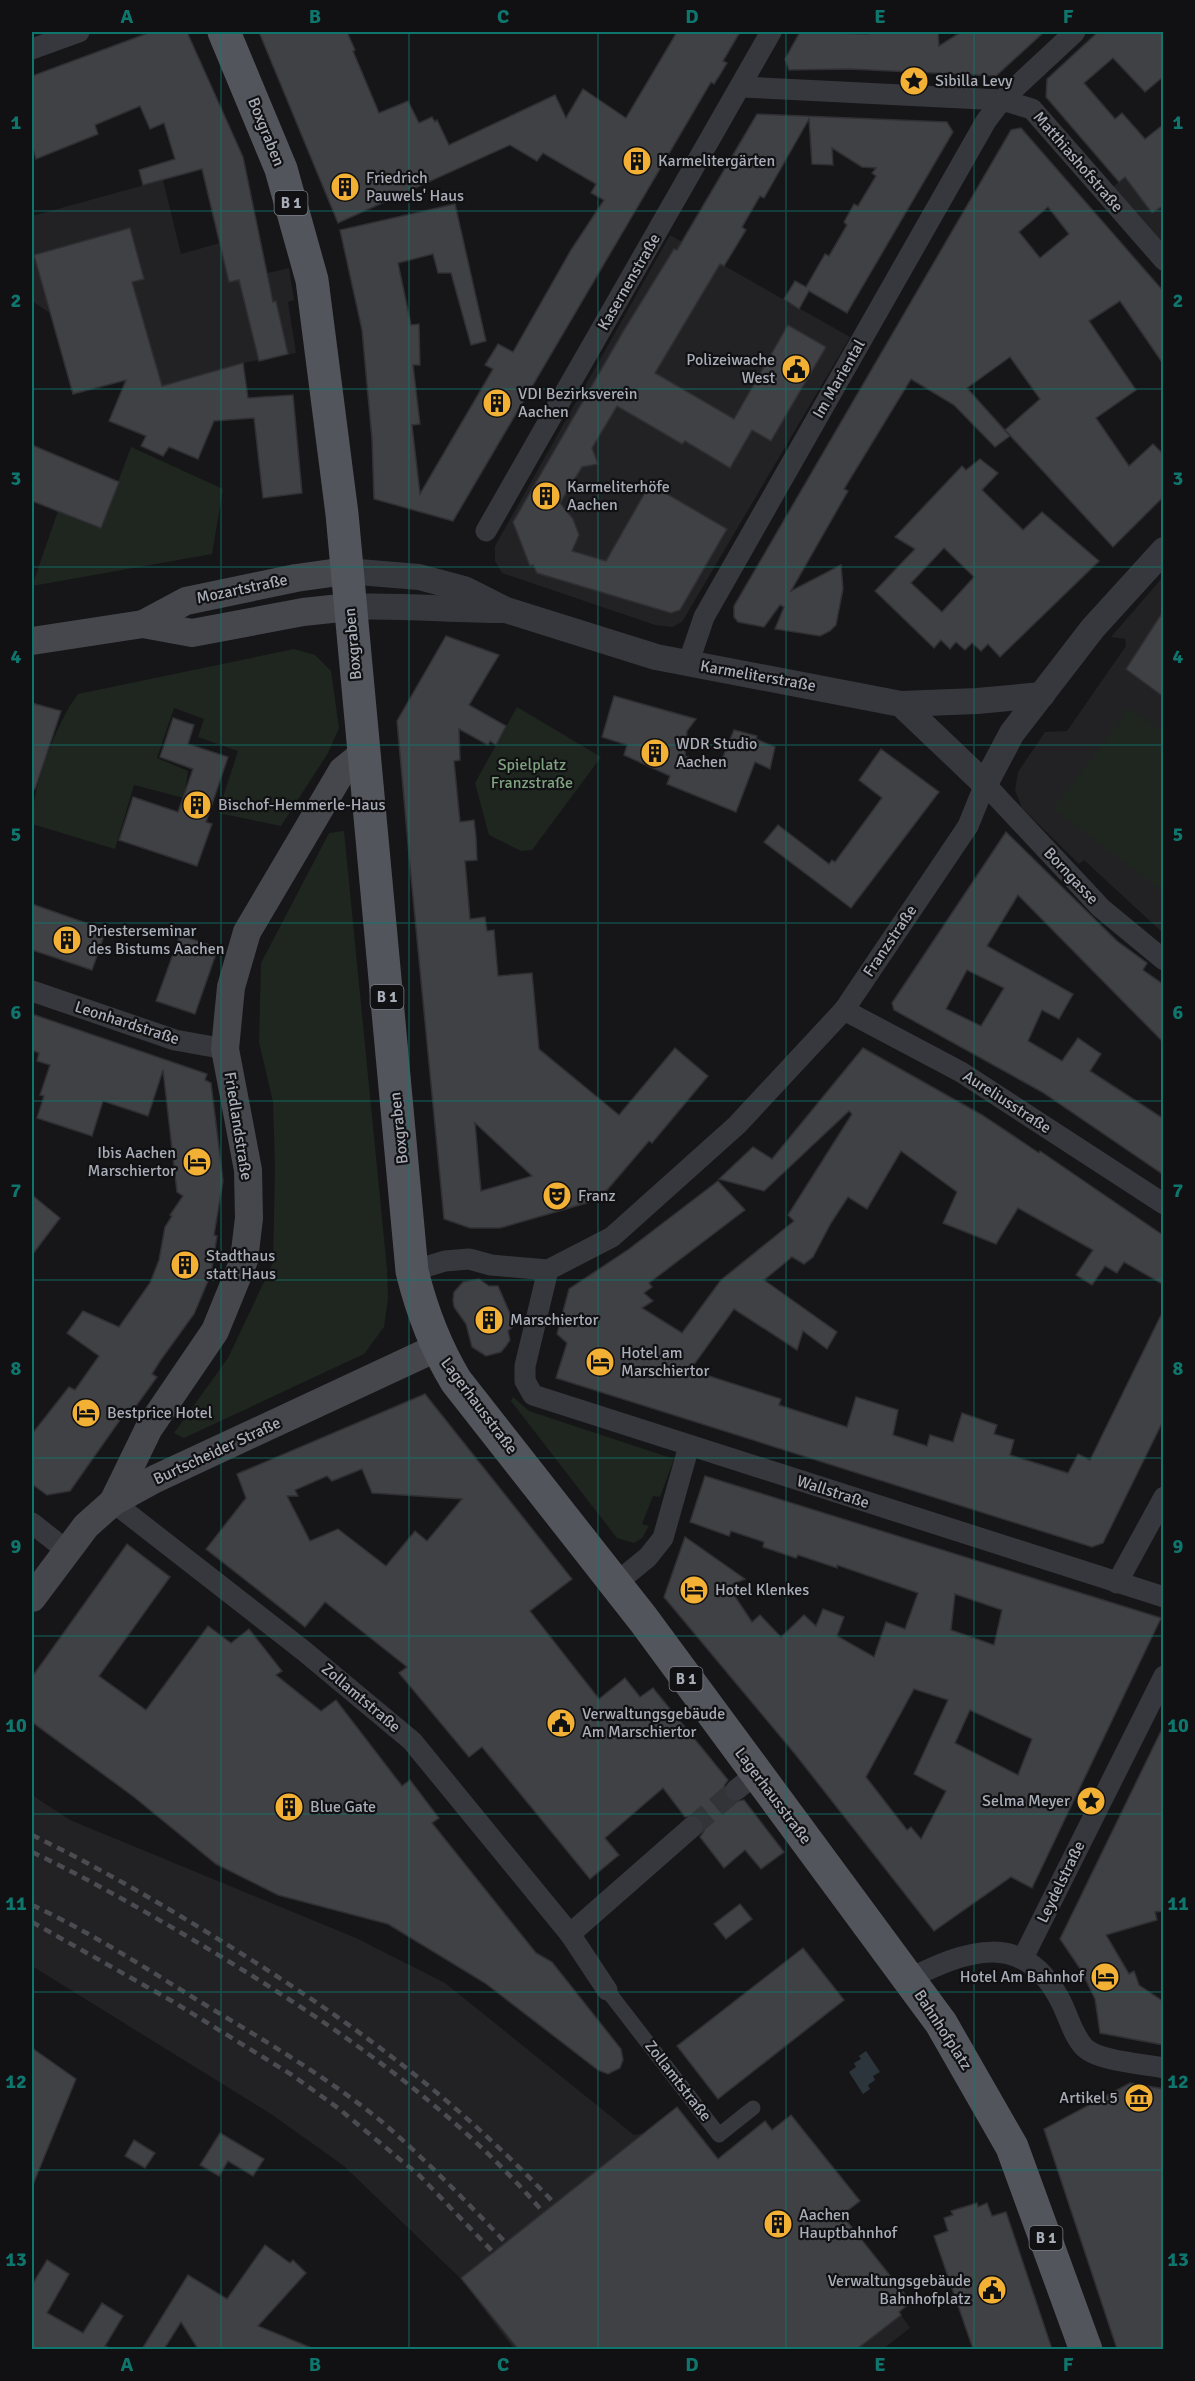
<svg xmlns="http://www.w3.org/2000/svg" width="1195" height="2381" viewBox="0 0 1195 2381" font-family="Signika,sans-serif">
	<rect width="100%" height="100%" fill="#161618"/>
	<g fill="#222225">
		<path d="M1163 143V245L1113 187Z"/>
		<path d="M163 180 181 254 220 243 229 282 289 268 294 300 288 302 296 353 243 363 161 386 157 371 73 394 50 313 32 301V216Z"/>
		<path d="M670 235 850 337 682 622 672 627 655 625 502 573 495 561V546Z"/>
		<path d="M1163 577V933L1084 860 1079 864 1022 808 1015 790 1018 772 1045 732 1067 731 1126 646 1125 639 1111 637Z"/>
		<path d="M32 1795 70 1820 356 1938 445 1983 634 2135 644 2133 677 2107 718 2158 765 2121 775 2134 782 2123 791 2115 860 2201 840 2212 911 2302 899 2312 910 2328 883 2349H514L461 2279 344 2166 271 2114 32 1966Z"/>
	</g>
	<g fill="#1e261f">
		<path d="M131 447 223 489 212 554 32 586 58 511 101 528Z"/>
		<path d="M294 649 315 655 331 671 339 728 328 753 281 826 218 813 238 751 198 737 204 719 174 708 157 758 188 771 184 798 134 785 115 849 32 824C31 790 57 721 78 694Z"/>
		<path d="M517 707 601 757 532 850 521 851 489 835 475 783Z"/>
		<path d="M1130 708 1163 733V892L1053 809Z"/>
		<path d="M344 831 387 1269 388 1298 384 1327 364 1354 184 1438 174 1433 228 1358 273 1263 275 1167 273 1102 259 1042 261 963 329 833Z"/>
		<path d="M513 1397 529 1411 674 1459 660 1497 653 1496 642 1524 649 1526 642 1538 634 1543 617 1538 511 1401Z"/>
	</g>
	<path fill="#2c353c" d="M866 2051 880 2072 873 2076 875 2080 868 2085 870 2089 863 2094 849 2072 856 2067 854 2063 861 2059 859 2056Z"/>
	<g fill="#404145" stroke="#303034" stroke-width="1.5" fill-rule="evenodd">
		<path d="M151 32H187L243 157 273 302 276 301 288 354 259 361 239 280 229 282 202 169 143 185 139 170 175 159 164 123 150 129 140 106 95 125 98 134 36 159 32 145V76Z"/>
		<path d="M259 32H347L355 50 353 51 379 113 408 101 419 123 432 117 435 122 437 120 449 145 555 95 566 118 583 89 626 118 677 32H740L723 61 727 63 721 73 714 84 711 82 453 521 374 499 372 439 362 330 340 230 455 204 486 341 471 345 451 273H438L433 254 398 263 411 325 419 324 420 365H413L420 424 412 425 420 494 493 369 485 365 498 344 513 352 571 250 604 200 591 193 596 184 543 153 537 161 510 145 338 223Z"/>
		<path d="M800 32 868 34V32H938L939 46 961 32H1044L996 76 849 69 789 70 785 59Z"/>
		<path d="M1098 32H1164V76L1145 92 1113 58 1084 83 1115 119 1122 113 1145 139 1164 124V205L1152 213 1125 177 1119 182 1046 97 1047 79Z"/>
		<path d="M757 114 947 122 953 132 847 313 809 291 799 309 784 299 795 281 806 287 825 254 829 256 847 225 844 222 854 204 858 206 876 176 872 173 876 168 862 167 832 148 833 165 812 164 809 119 764 198 760 196 742 227 746 230 724 266 720 264 655 373 734 419 788 325 826 347 771 441 752 430 730 468 685 441 682 444 617 406 592 448 598 464 582 467 560 503 573 519 579 535 572 551 606 561 650 484 727 529 680 610 671 613 537 573 533 565 530 566 513 522 624 330 674 249 677 250Z"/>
		<path d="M1021 128 1164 292V365L1120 301 1089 321 1136 390 1096 418 1129 466 1153 444 1164 455V496L1113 547 1005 430 1040 399 1010 357 967 388 1010 436 995 447 954 405 911 379 844 489 848 491 791 591 841 565 843 589 836 625 830 631 820 636 775 629 784 607 780 605 764 627 738 622 734 617V606L1011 130ZM1048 207 1069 234 1040 258 1019 232Z"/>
		<path d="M130 228 144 279 132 282 162 386 243 363 248 398 293 395 302 493 263 498 254 418 214 421 198 459 169 447 163 456 141 446 146 436 109 421 126 380 73 394 34 255Z"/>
		<path d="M32 445 119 482 101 528 32 501Z"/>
		<path d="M980 459 998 473 982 490 1023 530 1042 512 1099 561 1000 657 988 644 981 651 972 643 965 650 956 642 950 649 941 640 934 648 875 591 915 549 895 537 962 466 966 470ZM944 548 974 577 942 612 911 583Z"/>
		<path d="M1164 610V697L1126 669Z"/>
		<path d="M446 636 499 655 469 705 506 726 496 745 490 741 488 745 459 729 460 760 454 761 460 822 474 820 476 837 477 860 465 861 470 919 485 917 487 931 494 930 498 976 532 973 539 1049 619 1115 675 1048 708 1076 652 1143 649 1141 607 1190 596 1194 590 1202 500 1228H470L444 1219 410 866 397 721ZM475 1123 532 1176 481 1191Z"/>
		<path d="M614 696 696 719 687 731 685 756 718 769 734 730 757 736 756 739 775 747 770 769 755 762 736 812 667 784 670 776 624 755 627 745 602 737Z"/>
		<path d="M32 703 61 711 35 789 32 788Z"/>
		<path d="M173 718 194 725 188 744 228 757 206 822 212 824 197 866 119 840 133 797 178 812 193 769 160 757Z"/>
		<path d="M881 749 939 792 851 908 764 842 778 825 829 864 832 860 835 862 882 798 859 780Z"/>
		<path d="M1006 832 1117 941 1147 963 1143 970 1164 985V1043L1018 895 987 946 1073 994 1059 1019 1042 1010 1028 1041 1062 1061 1078 1038 1101 1054 1090 1071 1164 1119V1175L1042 1092 894 1010 892 1003ZM967 970 1004 988 981 1026 946 1009Z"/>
		<path d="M32 904 106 930 92 970 32 950Z"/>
		<path d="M180 935 218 948 195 1014 156 1001Z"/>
		<path d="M32 1014 207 1074 205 1080 211 1083 223 1181 214 1235 217 1236 211 1274 194 1314 160 1361 152 1374 157 1377 131 1413 127 1410 70 1491 47 1495 32 1484V1434L69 1387 75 1390 99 1356 67 1333 83 1311 119 1327 150 1283 159 1260 165 1227 172 1216 170 1215 183 1196 177 1192 163 1070 148 1116 103 1101 92 1136 37 1118 44 1096 40 1095 50 1065 37 1061 39 1053 32 1050Z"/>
		<path d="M863 1048 982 1115 1039 1153 1040 1151 1164 1236V1285L1124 1262 1117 1273 1105 1266 1092 1285 1076 1275 1093 1250 1018 1208 996 1244 943 1223 957 1192 901 1151 867 1209 848 1197 831 1223 813 1257 804 1264 792 1257 764 1280 837 1332 827 1349 803 1331 797 1350 734 1309 690 1370 781 1399 779 1405 847 1427 856 1397 898 1410 893 1435 927 1446 930 1435 953 1442 962 1413 997 1425 994 1434 1014 1440 1010 1455 1068 1473 1078 1454 1090 1460 1164 1309V1419L1103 1543 1092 1547 556 1378 567 1343 557 1334 569 1289 629 1249 718 1181 745 1210 649 1283 652 1287 644 1293 653 1301 642 1308 682 1333 721 1280 794 1221 788 1215 852 1114 849 1111 764 1191 719 1179 753 1147 772 1159Z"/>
		<path d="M32 1195 60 1218 32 1255Z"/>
		<path d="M479 1279 489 1286H498L515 1325 508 1331 510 1340 506 1346 501 1352 486 1356 472 1347 466 1324 454 1307 453 1300 454 1292 463 1282Z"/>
		<path d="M425 1394 572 1579 530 1611 599 1699 625 1678 640 1697 653 1688 728 1780 724 1786 726 1797 732 1802 744 1800 784 1852 761 1869 745 1850 724 1868 700 1837 704 1831 702 1819 696 1815 685 1817 663 1788 605 1838 619 1855 590 1879 482 1747 469 1757 399 1673 407 1667 325 1602 305 1627 206 1549 246 1498 237 1474ZM362 1469 372 1493 462 1499 427 1541 415 1531 386 1566 338 1529 310 1541 287 1496H298L295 1490 327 1476 332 1481Z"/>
		<path d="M705 1476 1161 1618 1032 1888 1011 1877 934 1931 795 1754 664 1597 685 1537 745 1579 728 1586 752 1622 760 1615 781 1637 804 1615 816 1626 823 1609 844 1617 837 1636 874 1657 886 1622 905 1629 918 1593 837 1565V1568L798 1555 796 1558 763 1547 764 1542 731 1531 729 1536 690 1522ZM955 1594 1002 1610 994 1645 951 1630ZM914 1689 948 1700 914 1774 946 1791 921 1839 911 1827 907 1830 866 1777ZM970 1710 1032 1739 1018 1775 955 1743Z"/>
		<path d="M127 1544 170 1577 99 1676 146 1710 208 1626 231 1643 249 1629 282 1671 276 1675 321 1711 336 1700 402 1786 410 1780 439 1818 432 1823 536 1953 552 1962 621 2049 623 2060 620 2068 608 2074 598 2070 485 1983 388 1924 278 1895 216 1864 134 1797 32 1722V1677Z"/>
		<path d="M1164 1725V1911L1155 1912 1157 1920 1106 1935 1129 1974 1134 1971 1139 1985 1164 2002V2045L1100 2033 1095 1999 1081 1970 1060 1939Z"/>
		<path d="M740 1904 752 1919 726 1939 714 1924Z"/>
		<path d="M803 1948 844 2000 718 2099 677 2046Z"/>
		<path d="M32 2048 76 2079 32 2187Z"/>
		<path d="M1130 2083 1164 2089V2349H1117L1044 2129Z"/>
		<path d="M677 2107 718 2159 765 2121 772 2130 791 2115 860 2201 842 2215 911 2302 899 2312 901 2315 857 2349H518L461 2278Z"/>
		<path d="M220 2133 264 2159 253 2176 228 2161 219 2176 200 2165Z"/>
		<path d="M134 2140 155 2153 145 2168 125 2156Z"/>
		<path d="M977 2203 978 2207 987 2203 992 2216 1006 2212 1052 2349H973L934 2236 948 2231 944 2218 953 2215 951 2211Z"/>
		<path d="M265 2245 290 2263 293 2260 306 2273 258 2326 314 2349H198L181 2322 164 2349H142L188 2275 227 2299Z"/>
		<path d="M47 2260 69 2274 47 2313 83 2333 102 2303 123 2316 105 2346 112 2349H32V2285Z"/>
	</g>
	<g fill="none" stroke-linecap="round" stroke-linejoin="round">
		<path stroke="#333438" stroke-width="21" stroke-dasharray="21 10" stroke-linecap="butt" d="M692 1827 736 1790"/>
		<path stroke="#37383d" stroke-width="15" d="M607 1990 719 2135 753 2108"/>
		<g stroke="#37383d" stroke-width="21">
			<path d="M32 49 79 32"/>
			<path d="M742 87 1002 100 1032 109 1164 260"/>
			<path d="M486 531 771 32"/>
			<path d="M688 664 704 617 986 121 1002 100 1075 32"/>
			<path d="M32 991 175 1040 225 1049"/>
			<path d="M844 1010 961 1072 1164 1204"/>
			<path d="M548 1270 525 1366V1381L533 1395 1164 1597"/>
			<path d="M412 1271 445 1261 469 1259 491 1265 548 1270 612 1237 737 1125 844 1010 968 826 985 784 1101 908 1164 960"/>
			<path d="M113 1502 304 1651 412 1741 570 1934 607 1990"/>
			<path d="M32 1523 66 1550"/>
			<path d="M1117 1583 1164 1497"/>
			<path d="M615 1584 648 1557 663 1538 689 1446"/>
			<path d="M736 1790 756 1774"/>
			<path d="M570 1934 692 1827"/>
			<path d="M1023 1958 1164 1676"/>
			<path d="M909 1979C966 1950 1023 1930 1059 1998 1068 2014 1072 2034 1084 2047 1097 2061 1144 2064 1164 2068"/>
		</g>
		<g stroke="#37383d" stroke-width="26">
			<path d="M346 571 419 577 464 589 506 610 656 657 901 704 985 784 1012 733 1093 628 1164 550"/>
			<path d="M350 607C401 605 451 610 503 610"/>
			<path d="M901 704 977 701 1042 695"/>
		</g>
		<g stroke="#45474d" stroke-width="28">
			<path d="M143 624 192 633 303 612 350 607"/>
			<path d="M32 641 143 624 186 601 296 578 346 571"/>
			<path d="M113 1502 149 1428 215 1331 244 1260 249 1218 248 1170 225 1049 231 987 247 932 342 771 363 754"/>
			<path d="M32 1598 86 1526 113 1502 155 1479 436 1348"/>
		</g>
		<path stroke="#53555c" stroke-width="33" d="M224 32 281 169 312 280 342 514 412 1271C422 1312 435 1346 456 1381L643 1619 941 2023 1012 2147 1086 2350"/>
		<g stroke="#4a4c52" stroke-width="4.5" stroke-dasharray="8 6" stroke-linecap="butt">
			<path d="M32 1835C104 1870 174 1911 242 1954 360 2028 458 2101 554 2203"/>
			<path d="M32 1852C95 1882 155 1917 215 1953 334 2025 452 2106 543 2212"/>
			<path d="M32 1905C88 1931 141 1965 194 1998 258 2037 323 2074 381 2121 425 2159 465 2200 505 2242"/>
			<path d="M32 1922 172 2001 292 2075 338 2108 420 2176 493 2252"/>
		</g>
	</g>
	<path fill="none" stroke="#0f766e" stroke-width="1.5" stroke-opacity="0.55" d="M221 32V2350M409 32V2350M598 32V2350M786 32V2350M974 32V2350M32 211H1164M32 389H1164M32 567H1164M32 745H1164M32 923H1164M32 1101H1164M32 1280H1164M32 1458H1164M32 1636H1164M32 1814H1164M32 1992H1164M32 2170H1164"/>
	<defs>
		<g id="sight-disc" transform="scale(1.5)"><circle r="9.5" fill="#f2b134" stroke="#111113"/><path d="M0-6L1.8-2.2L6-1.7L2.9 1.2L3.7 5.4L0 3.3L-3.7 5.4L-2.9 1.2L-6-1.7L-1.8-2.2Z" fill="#111"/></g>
		<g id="building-disc" transform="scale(1.5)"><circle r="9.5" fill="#f2b134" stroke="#111113"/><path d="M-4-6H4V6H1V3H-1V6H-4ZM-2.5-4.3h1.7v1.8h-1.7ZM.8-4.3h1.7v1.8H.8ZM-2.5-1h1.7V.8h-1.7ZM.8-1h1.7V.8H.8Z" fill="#111"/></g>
		<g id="civic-disc" transform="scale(1.5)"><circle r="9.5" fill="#f2b134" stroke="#111113"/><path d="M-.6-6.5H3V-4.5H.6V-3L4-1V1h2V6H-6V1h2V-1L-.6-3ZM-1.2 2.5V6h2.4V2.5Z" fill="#111"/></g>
		<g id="hotel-disc" transform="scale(1.5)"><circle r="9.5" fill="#f2b134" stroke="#111113"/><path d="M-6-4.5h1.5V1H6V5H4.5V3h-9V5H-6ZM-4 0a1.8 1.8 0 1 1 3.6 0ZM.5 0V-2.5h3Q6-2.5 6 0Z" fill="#111"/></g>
		<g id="theatre-disc" transform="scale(1.5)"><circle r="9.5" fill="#f2b134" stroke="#111113"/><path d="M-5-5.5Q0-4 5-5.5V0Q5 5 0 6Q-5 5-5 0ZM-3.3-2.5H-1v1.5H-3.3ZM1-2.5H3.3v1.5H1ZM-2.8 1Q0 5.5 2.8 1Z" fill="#111"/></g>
		<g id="museum-disc" transform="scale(1.5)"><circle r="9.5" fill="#f2b134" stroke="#111113"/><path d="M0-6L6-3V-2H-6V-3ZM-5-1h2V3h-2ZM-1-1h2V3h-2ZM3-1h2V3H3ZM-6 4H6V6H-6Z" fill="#111"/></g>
	</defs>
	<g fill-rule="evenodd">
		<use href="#sight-disc" x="914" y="81"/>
		<use href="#building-disc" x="637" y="161"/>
		<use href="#building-disc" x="345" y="187"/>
		<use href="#civic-disc" x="796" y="369"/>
		<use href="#building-disc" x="497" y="403"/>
		<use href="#building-disc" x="546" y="496"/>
		<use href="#building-disc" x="655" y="753"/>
		<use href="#building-disc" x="197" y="805"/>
		<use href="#building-disc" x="67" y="940"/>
		<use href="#hotel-disc" x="197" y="1162"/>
		<use href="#theatre-disc" x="557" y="1196"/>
		<use href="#building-disc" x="185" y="1265"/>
		<use href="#building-disc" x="489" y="1320"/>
		<use href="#hotel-disc" x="600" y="1362"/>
		<use href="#hotel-disc" x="86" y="1413"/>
		<use href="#hotel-disc" x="694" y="1590"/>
		<use href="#civic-disc" x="561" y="1723"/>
		<use href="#sight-disc" x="1091" y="1801"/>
		<use href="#building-disc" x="289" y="1807"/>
		<use href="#hotel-disc" x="1105" y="1977"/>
		<use href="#museum-disc" x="1139" y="2098"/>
		<use href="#building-disc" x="778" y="2224"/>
		<use href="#civic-disc" x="992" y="2290"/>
	</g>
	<g text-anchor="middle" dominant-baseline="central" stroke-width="4.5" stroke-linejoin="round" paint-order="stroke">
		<g fill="#111113" stroke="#7b7e86" stroke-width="1.5">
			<rect x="274.5" y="191" width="33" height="24" rx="4.5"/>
			<rect x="370.5" y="985" width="33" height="24" rx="4.5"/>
			<rect x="669.5" y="1667" width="33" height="24" rx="4.5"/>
			<rect x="1029.5" y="2226" width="33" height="24" rx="4.5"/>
		</g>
		<g font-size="15" font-weight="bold" fill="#a8adb8">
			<text x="291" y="203">B 1</text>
			<text x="387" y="997">B 1</text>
			<text x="686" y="1679">B 1</text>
			<text x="1046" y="2238">B 1</text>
		</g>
		<g font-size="16" fill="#a8adb8" stroke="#111113" text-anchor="start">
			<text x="935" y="81">Sibilla Levy</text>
			<text x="658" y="161">Karmelitergärten</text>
			<text x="366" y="178">Friedrich<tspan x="366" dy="18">Pauwels' Haus</tspan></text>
			<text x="775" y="360" text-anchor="end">Polizeiwache<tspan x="775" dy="18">West</tspan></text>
			<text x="518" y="394">VDI Bezirksverein<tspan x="518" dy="18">Aachen</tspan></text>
			<text x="567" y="487">Karmeliterhöfe<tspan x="567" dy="18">Aachen</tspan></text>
			<text x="676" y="744">WDR Studio<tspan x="676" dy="18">Aachen</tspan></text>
			<text x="218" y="805">Bischof-Hemmerle-Haus</text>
			<text x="88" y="931">Priesterseminar<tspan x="88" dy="18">des Bistums Aachen</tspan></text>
			<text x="176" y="1153" text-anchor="end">Ibis Aachen<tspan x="176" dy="18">Marschiertor</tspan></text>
			<text x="578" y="1196">Franz</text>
			<text x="206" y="1256">Stadthaus<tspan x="206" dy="18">statt Haus</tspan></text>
			<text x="510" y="1320">Marschiertor</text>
			<text x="621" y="1353">Hotel am<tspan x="621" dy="18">Marschiertor</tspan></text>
			<text x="107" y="1413">Bestprice Hotel</text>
			<text x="715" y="1590">Hotel Klenkes</text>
			<text x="582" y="1714">Verwaltungsgebäude<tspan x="582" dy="18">Am Marschiertor</tspan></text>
			<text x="1070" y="1801" text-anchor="end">Selma Meyer</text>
			<text x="310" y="1807">Blue Gate</text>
			<text x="1084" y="1977" text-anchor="end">Hotel Am Bahnhof</text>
			<text x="1118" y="2098" text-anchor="end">Artikel 5</text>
			<text x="799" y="2215">Aachen<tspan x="799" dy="18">Hauptbahnhof</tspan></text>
			<text x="971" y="2281" text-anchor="end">Verwaltungsgebäude<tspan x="971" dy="18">Bahnhofplatz</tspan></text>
		</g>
		<g font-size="16" fill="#a8adb8" stroke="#111113">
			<text transform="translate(266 132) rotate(68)">Boxgraben</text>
			<text transform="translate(1078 162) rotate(49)">Matthiashofstraße</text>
			<text transform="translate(629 282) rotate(-60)">Kasernenstraße</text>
			<text transform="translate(839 379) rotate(-60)">Im Mariental</text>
			<text transform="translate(242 589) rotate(-12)">Mozartstraße</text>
			<text transform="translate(353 644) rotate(-95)">Boxgraben</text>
			<text transform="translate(758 676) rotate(10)">Karmeliterstraße</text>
			<text transform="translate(1071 876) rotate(47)">Borngasse</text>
			<text transform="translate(890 941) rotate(-56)">Franzstraße</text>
			<text transform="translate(127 1023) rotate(18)">Leonhardstraße</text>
			<text transform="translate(1007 1102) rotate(33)">Aureliusstraße</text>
			<text transform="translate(238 1126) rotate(81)">Friedlandstraße</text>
			<text transform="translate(399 1128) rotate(-96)">Boxgraben</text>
			<text transform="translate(479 1406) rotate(53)">Lagerhausstraße</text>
			<text transform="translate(217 1451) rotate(-25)">Burtscheider Straße</text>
			<text transform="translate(833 1492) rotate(18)">Wallstraße</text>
			<text transform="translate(361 1698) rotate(40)">Zollamtstraße</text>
			<text transform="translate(773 1796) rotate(53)">Lagerhausstraße</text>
			<text transform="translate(1061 1882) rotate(-64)">Leydelstraße</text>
			<text transform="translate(943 2030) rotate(57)">Bahnhofplatz</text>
			<text transform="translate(678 2081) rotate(52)">Zollamtstraße</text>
		</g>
		<g font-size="16" fill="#7fa381" stroke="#111113">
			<text x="532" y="765">Spielplatz<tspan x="532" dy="18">Franzstraße</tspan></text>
		</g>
	</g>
	<rect width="1195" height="2381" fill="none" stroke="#111113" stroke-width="66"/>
	<rect x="33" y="33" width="1129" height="2315" fill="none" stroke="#0f766e" stroke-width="2"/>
	<g font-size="20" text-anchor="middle" font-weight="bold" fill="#0f766e">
		<text x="127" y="23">A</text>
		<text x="315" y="23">B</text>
		<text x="503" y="23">C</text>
		<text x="692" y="23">D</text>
		<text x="880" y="23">E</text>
		<text x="1068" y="23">F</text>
		<text x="16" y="129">1</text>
		<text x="1178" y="129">1</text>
		<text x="16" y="307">2</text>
		<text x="1178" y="307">2</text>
		<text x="16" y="485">3</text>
		<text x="1178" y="485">3</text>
		<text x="16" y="663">4</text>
		<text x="1178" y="663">4</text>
		<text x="16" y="841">5</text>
		<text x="1178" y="841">5</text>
		<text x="16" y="1019">6</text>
		<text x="1178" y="1019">6</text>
		<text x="16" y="1197">7</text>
		<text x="1178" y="1197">7</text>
		<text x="16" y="1375">8</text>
		<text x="1178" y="1375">8</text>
		<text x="16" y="1553">9</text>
		<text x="1178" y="1553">9</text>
		<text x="16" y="1732">10</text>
		<text x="1178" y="1732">10</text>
		<text x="16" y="1910">11</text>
		<text x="1178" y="1910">11</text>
		<text x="16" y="2088">12</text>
		<text x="1178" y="2088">12</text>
		<text x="16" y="2266">13</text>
		<text x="1178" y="2266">13</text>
		<text x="127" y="2371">A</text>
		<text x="315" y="2371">B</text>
		<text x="503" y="2371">C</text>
		<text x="692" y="2371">D</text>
		<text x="880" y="2371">E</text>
		<text x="1068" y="2371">F</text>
	</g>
</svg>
